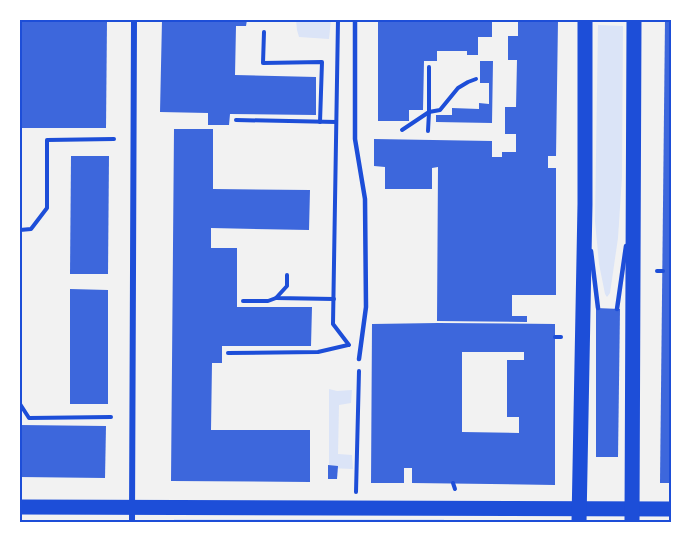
<svg xmlns="http://www.w3.org/2000/svg" width="691" height="542" viewBox="0 0 691 542" font-family="Ubuntu,sans-serif">
	<rect width="100%" height="100%" fill="#f2f2f2"/>
	<g fill="#dbe4f7">
		<path d="M296 20H331L329 39 299 37 297 30Z"/>
		<path d="M598 25 623 26 622 177 618 238 610 293 607 297 605 294 599 264 595 221Z"/>
		<path d="M329 389 337 391 352 390 351 403 339 405 338 454 352 455 353 469 329 468Z"/>
		<rect x="174" y="519" width="270" height="3"/>
	</g>
	<g fill="#3d67dc" fill-rule="evenodd">
		<path d="M20 20H107L106 128H20Z"/>
		<path d="M162 20H247L246 26H236L235 75 316 77V115L230 114 229 125H208V113L160 112Z"/>
		<path d="M378 20H492V37H478V55H467V51H437V61H424L423 110H409V121H378Z"/>
		<path d="M518 20H558L556 156H548V168H556V295H512V316H527V322L437 321 438 167 432 168V189H385V167L374 166V139L492 141V157H502V152H516V134H505V107H516L517 60H508V36H518Z"/>
		<path d="M665 20H672V483H660Z"/>
		<path d="M480 61H493L492 123 436 122V115H452V108L479 109V103L489 104V83H480Z"/>
		<path d="M174 129H213V189L310 190 309 230 211 228V248H237V307H312L311 346H222V363H212L211 430H310V482L171 481Z"/>
		<path d="M71 156H109L108 274H70Z"/>
		<path d="M70 289 108 290V404H70Z"/>
		<path d="M596 308 620 309 618 457H596Z"/>
		<path d="M438 323 555 324V485L412 483V468H404V483H371L372 324ZM462 352H524V360H507V417H519V433L462 432Z"/>
		<path d="M20 425 106 426 105 478 20 477Z"/>
		<path d="M328 465 338 466 337 479H328Z"/>
	</g>
	<g fill="none" stroke-linecap="round" stroke-linejoin="round">
		<g stroke="#1d4ed8" stroke-width="4">
			<path d="M338 20 333 324 349 345"/>
			<path d="M264 32 263 63 322 62 320 122"/>
			<path d="M236 120 336 122"/>
			<path d="M402 130 429 112V67"/>
			<path d="M428 131 429 112 440 110 458 88 468 82 476 79"/>
			<path d="M20 230 31 229 47 208V140L114 139"/>
			<path d="M657 271H663"/>
			<path d="M287 275V286L276 298 334 299"/>
			<path d="M243 301H268L276 298"/>
			<path d="M555 337H561"/>
			<path d="M228 353 318 352 348 345"/>
			<path d="M20 404 29 418 111 417"/>
			<path d="M453 483 455 489"/>
			<path d="M356 492 359 371"/>
		</g>
		<g stroke="#1d4ed8" stroke-width="4.5">
			<path d="M355 20V139L365 199 366 307 359 359"/>
			<path d="M591 251 598 308"/>
			<path d="M617 309 626 246"/>
		</g>
		<path stroke="#1d4ed8" stroke-width="6" d="M132 522 134 20"/>
		<g stroke="#1d4ed8" stroke-width="15">
			<path d="M20 507 672 509"/>
			<path d="M579 522 585 204V20"/>
			<path d="M632 522 634 20"/>
		</g>
	</g>
	<rect width="691" height="542" fill="none" stroke="#ffffff" stroke-width="42"/>
	<rect x="21" y="21" width="649" height="500" fill="none" stroke="#1d4ed8" stroke-width="2"/>
</svg>
